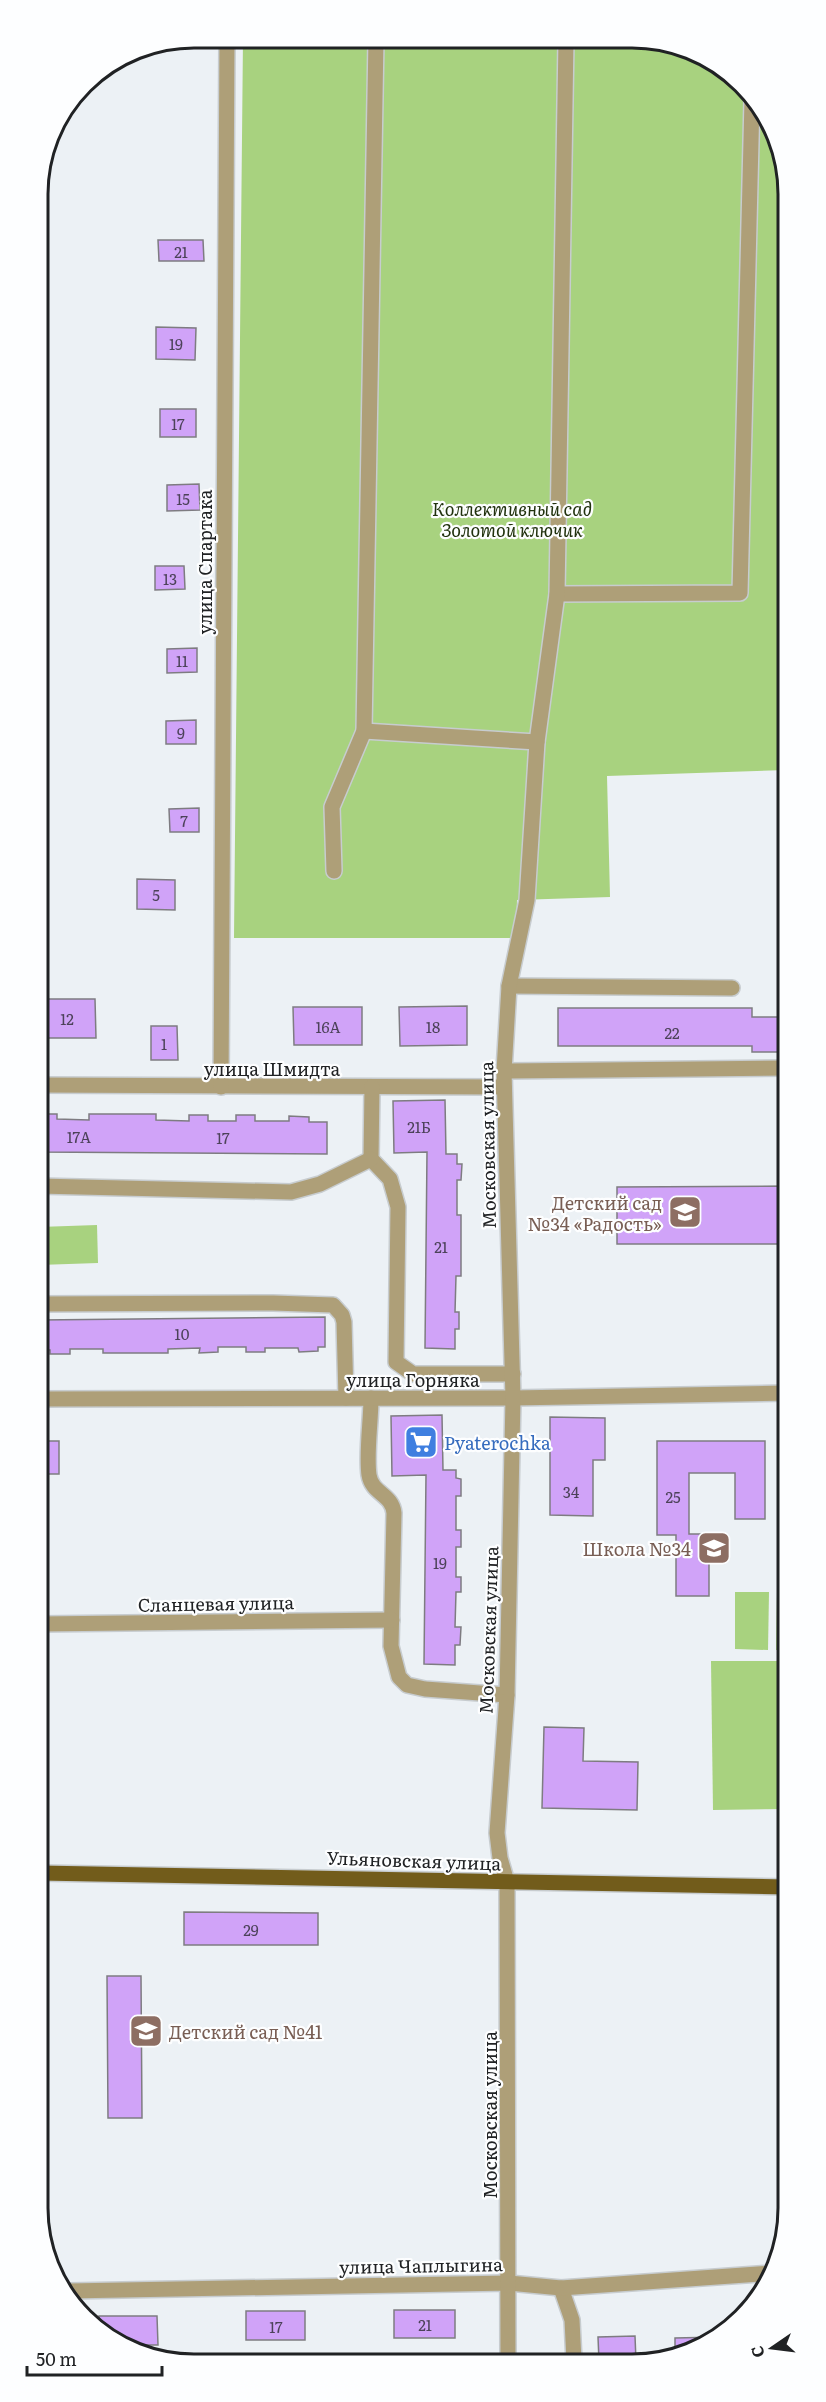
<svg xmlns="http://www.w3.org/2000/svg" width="826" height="2402" viewBox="0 0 826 2402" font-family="Literata,serif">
	<rect width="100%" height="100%" fill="#ecf1f5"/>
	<g fill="#a8d27f">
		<path d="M243 38 663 41 742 83 785 163 786 770 607 776 610 897 517 900 516 938H234Z"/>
		<path d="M97 1225 98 1263 39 1265V1227Z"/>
		<path d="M735 1592H769L768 1650 735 1649Z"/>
		<path d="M777 1592H787V1650H776Z"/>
		<path d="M711 1661H787L788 1809 713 1810Z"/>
	</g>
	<g fill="#d0a3f8" stroke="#7e7c81" stroke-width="1.5">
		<path d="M158 240H203L204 261H159Z"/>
		<path d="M156 327 196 328 195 360 156 359Z"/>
		<rect x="160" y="409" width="36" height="28"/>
		<path d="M199 484 200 510 167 511V485Z"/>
		<path d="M155 566H184L185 589 155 590Z"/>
		<path d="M197 648V672L167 673V649Z"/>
		<path d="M196 720V744H166V721Z"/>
		<path d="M199 808V832H170L169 809Z"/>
		<path d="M137 879 175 880V910L137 909Z"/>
		<path d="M39 999H95L96 1038H39Z"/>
		<path d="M467 1006V1045L400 1046 399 1007Z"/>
		<path d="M293 1007H362V1045H294Z"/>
		<path d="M558 1008H752V1017H787V1052H752V1046H558Z"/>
		<path d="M151 1026H177L178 1060H151Z"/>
		<path d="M445 1100 446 1154H457V1164H462L461 1180H457V1215H461V1276H456L455 1312H459V1329H455V1349L425 1348 427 1152 394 1153 393 1101Z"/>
		<path d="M39 1114H57V1119L89 1120V1114H156V1120L189 1121V1115H208V1121H236V1115H255V1121H289V1116L309 1117V1122H327V1154L39 1152Z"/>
		<path d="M787 1186V1244H617V1187Z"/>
		<path d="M325 1317V1347H318V1351L299 1352 298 1348H265V1352H246V1347H218V1352L199 1353 200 1348 168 1349V1353H103V1349H70V1354H50V1350H39V1320Z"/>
		<path d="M442 1415 443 1470H456V1478L461 1479V1496H456V1530H461V1547H456V1577H461V1592H456L455 1627H461L460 1645H455V1665L424 1664 426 1475 392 1476 391 1416Z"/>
		<path d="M550 1417 605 1418V1460H593V1516L550 1515Z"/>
		<rect x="40" y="1441" width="19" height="33"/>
		<path d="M657 1441H765V1519H735V1473H689V1534H709V1596H676V1535H657Z"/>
		<path d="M544 1727 584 1728 583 1761 638 1762 637 1810 542 1808Z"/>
		<path d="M184 1912 318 1913V1945H184Z"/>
		<path d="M107 1976H141L142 2118H108Z"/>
		<rect x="394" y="2310" width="61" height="28"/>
		<rect x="246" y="2311" width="59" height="29"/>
		<path d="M99 2316H157L158 2345H133L100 2327Z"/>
		<path d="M635 2336 636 2361H599L598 2337Z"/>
		<path d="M718 2337 711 2343 675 2357V2338Z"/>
	</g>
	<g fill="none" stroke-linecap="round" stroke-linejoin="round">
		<g stroke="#c7cccf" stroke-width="18">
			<g id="minor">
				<path d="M557 594 740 593 752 100"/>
				<path d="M364 731 537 742"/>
				<path d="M334 871 332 807 364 731 376 39"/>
				<path d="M509 986 732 988"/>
				<path d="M504 1071 787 1068"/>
				<path d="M39 1085 504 1087"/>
				<path d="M221 1087 227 38"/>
				<path d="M372 1087 371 1159 390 1179 398 1207 396 1362 413 1374H513"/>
				<path d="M39 1186 291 1192 320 1184 371 1159"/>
				<path d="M39 1304 273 1303 333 1305 342 1315 344 1322 346 1398"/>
				<path d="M371 1398C371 1421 366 1453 369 1475 372 1494 392 1494 394 1513L391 1646 399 1677 407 1685 425 1689 507 1695"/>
				<path d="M39 1399 513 1398 787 1393"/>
				<path d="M40 1624 392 1620"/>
				<path d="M561 2288 572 2320 574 2361"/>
				<path d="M69 2291 509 2283 561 2288 773 2273"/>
				<path d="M508 2361 507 1882 500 1858 497 1833 507 1695 513 1398 504 1071 509 986 527 900 537 742 557 594 566 40"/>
			</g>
		</g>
		<g stroke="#c7cccf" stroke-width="18">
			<path id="major" d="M40 1873 788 1887"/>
		</g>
		<use href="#minor" stroke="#ae9f78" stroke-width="15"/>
		<use href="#major" stroke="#725c1b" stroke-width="15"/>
	</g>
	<defs>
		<g id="school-square" transform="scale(1.725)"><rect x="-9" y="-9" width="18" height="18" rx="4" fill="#8d6e63" stroke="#fdfeff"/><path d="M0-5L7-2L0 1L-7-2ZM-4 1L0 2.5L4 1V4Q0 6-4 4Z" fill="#fff"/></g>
		<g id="supermarket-square" transform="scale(1.725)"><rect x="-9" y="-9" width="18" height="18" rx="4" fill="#3f7fe0" stroke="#fdfeff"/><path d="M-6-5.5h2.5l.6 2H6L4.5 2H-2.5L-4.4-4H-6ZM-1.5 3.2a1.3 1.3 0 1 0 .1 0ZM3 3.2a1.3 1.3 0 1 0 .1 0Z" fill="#fff"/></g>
	</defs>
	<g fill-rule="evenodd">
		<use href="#school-square" x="685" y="1212"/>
		<use href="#supermarket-square" x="421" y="1442"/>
		<use href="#school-square" x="714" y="1548"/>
		<use href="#school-square" x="146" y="2031"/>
	</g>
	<g text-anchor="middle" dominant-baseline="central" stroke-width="4.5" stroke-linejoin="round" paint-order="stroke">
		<g font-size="15" fill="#4c4259">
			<text x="181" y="251">21</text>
			<text x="176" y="343">19</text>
			<text x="178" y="423">17</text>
			<text x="183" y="498">15</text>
			<text x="170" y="578">13</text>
			<text x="182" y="660">11</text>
			<text x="181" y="732">9</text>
			<text x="184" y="820">7</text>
			<text x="156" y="894">5</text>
			<text x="67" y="1018">12</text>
			<text x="328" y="1026">16А</text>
			<text x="433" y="1026">18</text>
			<text x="672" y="1032">22</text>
			<text x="164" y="1043">1</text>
			<text x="419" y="1126">21Б</text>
			<text x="79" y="1136">17А</text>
			<text x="223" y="1137">17</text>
			<text x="441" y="1246">21</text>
			<text x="182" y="1333">10</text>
			<text x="571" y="1491">34</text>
			<text x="673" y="1496">25</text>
			<text x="440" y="1562">19</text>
			<text x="251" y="1929">29</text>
			<text x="425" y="2324">21</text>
			<text x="276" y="2326">17</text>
		</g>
		<g font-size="18" font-style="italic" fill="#21320e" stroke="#fdfeff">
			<text x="512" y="508">Коллективный сад<tspan x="512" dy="21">Золотой ключик</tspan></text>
		</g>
		<g font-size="18" fill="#202224" stroke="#fdfeff">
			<text transform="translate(204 562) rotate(-90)">улица Спартака</text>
			<text x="272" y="1068">улица Шмидта</text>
			<text transform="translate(487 1145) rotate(-91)">Московская улица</text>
			<text x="413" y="1379">улица Горняка</text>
			<text transform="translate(216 1603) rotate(-1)">Сланцевая улица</text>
			<text transform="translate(488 1630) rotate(-88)">Московская улица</text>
			<text transform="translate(414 1860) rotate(2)">Ульяновская улица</text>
			<text transform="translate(489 2115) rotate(-90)">Московская улица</text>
			<text transform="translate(421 2265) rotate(-1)">улица Чаплыгина</text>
		</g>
		<g font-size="18" fill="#785e54" stroke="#fdfeff" text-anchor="end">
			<text x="662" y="1202">Детский сад<tspan x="662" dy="21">№34 «Радость»</tspan></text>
			<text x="691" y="1548">Школа №34</text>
			<text x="169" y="2031" text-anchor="start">Детский сад №41</text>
		</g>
		<g font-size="18" fill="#366cbe" stroke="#fdfeff" text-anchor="start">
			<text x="444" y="1442">Pyaterochka</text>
		</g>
	</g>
	<path d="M0 0H826V2402H0ZM194 48H632A146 146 0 0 1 778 194V2208A146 146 0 0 1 632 2354H194A146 146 0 0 1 48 2208V194A146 146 0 0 1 194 48Z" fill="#fdfeff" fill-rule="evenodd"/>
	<path fill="none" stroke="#202224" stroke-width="3" d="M194 48H632A146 146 0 0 1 778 194V2208A146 146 0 0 1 632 2354H194A146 146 0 0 1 48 2208V194A146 146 0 0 1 194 48Z"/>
	<g transform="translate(772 2348) rotate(256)" stroke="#fdfeff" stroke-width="4.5" paint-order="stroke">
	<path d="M0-4.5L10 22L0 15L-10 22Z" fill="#202224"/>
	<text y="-9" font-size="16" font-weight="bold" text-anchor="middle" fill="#202224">С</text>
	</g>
	<path d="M27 2366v9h135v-9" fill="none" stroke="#202224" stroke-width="3"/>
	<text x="36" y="2366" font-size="18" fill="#202224" stroke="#fdfeff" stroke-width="4.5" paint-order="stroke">50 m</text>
</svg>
